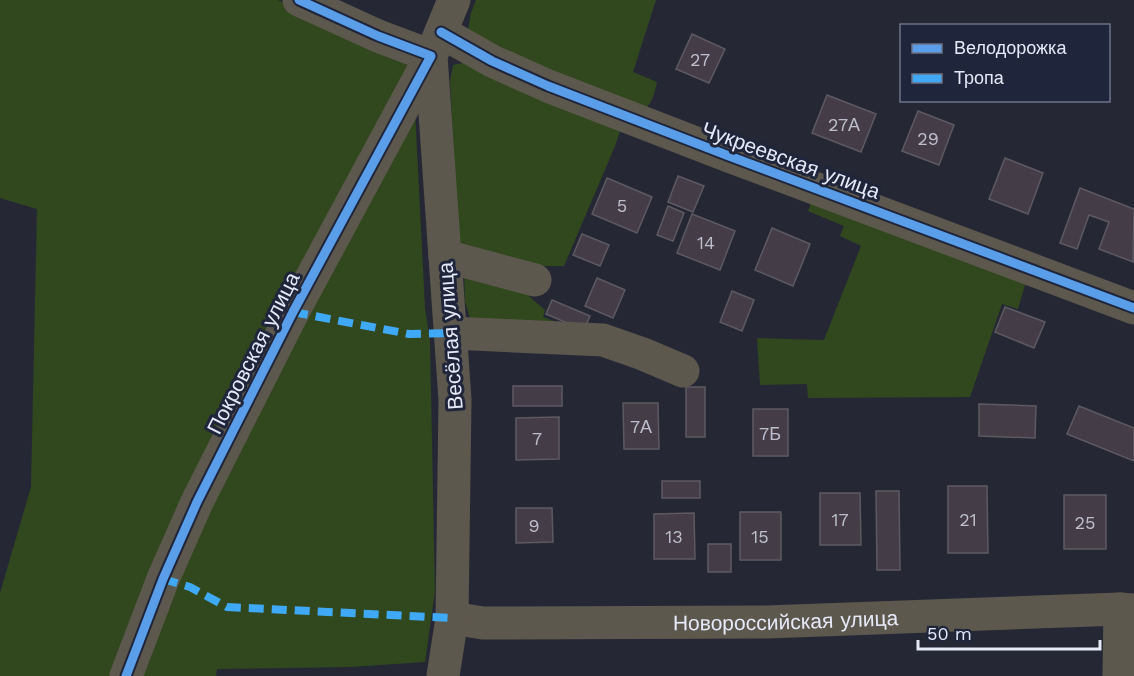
<svg xmlns="http://www.w3.org/2000/svg" width="1134" height="676" viewBox="0 0 1134 676" font-family="'Work Sans',sans-serif">
	<rect width="100%" height="100%" fill="#252834"/>
	<g fill="#31481e">
		<path d="M0 0H278L409 64 114 676H0V593L31 487 37 209 0 198Z"/>
		<path d="M476 0H656L633 72 657 82C654 96 652 104 641 113L534 72 468 30 471 13Z"/>
		<path d="M463 63 622 126 615 146 564 266H546L530 271 459 245 450 81 453 65Z"/>
		<path d="M415 111 425 308 430 342 435 591 425 662 350 667 217 669 216 676H137L228 472Z"/>
		<path d="M813 197 1027 278 1018 309 1002 304 970 397 808 398 807 384 760 385 757 338 824 340 861 246 840 236 844 226 808 211Z"/>
		<path d="M464 268 518 283 531 298 545 310 543 317 562 324 471 322 465 301Z"/>
	</g>
	<g fill="#443d48" stroke="#5d5961" stroke-width="1.5">
		<path d="M692 34 725 49 709 83 676 69Z"/>
		<path d="M827 95 876 114 861 152 812 133Z"/>
		<path d="M918 111 954 125 939 165 902 151Z"/>
		<path d="M1005 158 1043 173 1028 214 989 199Z"/>
		<path d="M678 176 704 186 693 212 668 202Z"/>
		<path d="M607 178 652 197 637 233 592 214Z"/>
		<path d="M1080 188 1134 209 1133 262 1099 249 1109 222 1089 215 1077 249 1060 243Z"/>
		<path d="M668 206 684 213 673 241 657 235Z"/>
		<path d="M692 214 735 231 720 270 677 253Z"/>
		<path d="M772 228 810 244 793 286 755 270Z"/>
		<path d="M582 234 609 245 600 266 573 255Z"/>
		<path d="M597 278 625 290 613 318 585 306Z"/>
		<path d="M732 291 754 300 742 331 720 322Z"/>
		<path d="M552 300 590 316 584 330 546 314Z"/>
		<path d="M1005 307 1045 322 1034 348 995 332Z"/>
		<rect x="513" y="386" width="49" height="20"/>
		<rect x="686" y="387" width="19" height="50"/>
		<path d="M623 403H658L659 449H624Z"/>
		<path d="M979 404 1036 406 1035 438 979 436Z"/>
		<path d="M1079 406 1134 428V461L1067 434Z"/>
		<rect x="753" y="409" width="35" height="47"/>
		<path d="M559 417V459L516 460V418Z"/>
		<rect x="662" y="481" width="38" height="17"/>
		<path d="M948 486H987L988 553H948Z"/>
		<path d="M876 491H899L900 570H877Z"/>
		<path d="M820 493H860L861 545H820Z"/>
		<rect x="1064" y="495" width="42" height="54"/>
		<path d="M516 508H552L553 542 516 543Z"/>
		<rect x="740" y="512" width="41" height="48"/>
		<path d="M694 513 695 559H654V514Z"/>
		<rect x="708" y="544" width="23" height="28"/>
	</g>
	<g fill="none" stroke-linecap="round" stroke-linejoin="round">
		<g stroke="#5d584e" stroke-width="33">
			<path d="M441 32 492 61 548 86 729 156 1134 308"/>
			<path d="M445 256 535 280"/>
			<path d="M451 333 603 340 643 354 683 371"/>
			<path id="s1" d="M452 618 483 623 767 622 1120 609 1134 610"/>
			<path d="M126 676 163 579 197 502 293 312 431 56 378 36 299 0"/>
			<path d="M443 676 452 618 455 400 431 56 454 0"/>
			<path d="M1119 676 1120 609"/>
		</g>
		<g stroke="#3fa9f5" stroke-width="8" stroke-dasharray="15 8" stroke-linecap="butt">
			<path d="M293 312 409 334 451 333"/>
			<path d="M163 579 190 587 227 607 452 618"/>
		</g>
		<g stroke="#1f253a" stroke-width="13">
			<g id="cycleway">
				<path d="M441 32 492 61 548 86 729 156 1134 308"/>
				<path d="M126 676 163 579 197 502 293 312 431 56 378 36 299 0"/>
			</g>
		</g>
		<use href="#cycleway" stroke="#5a9eea" stroke-width="9"/>
	</g>
	<g text-anchor="middle" dominant-baseline="central" stroke-width="6" stroke-linejoin="round" paint-order="stroke">
		<g font-size="18" fill="#bdbecc">
			<text x="700" y="59">27</text>
			<text x="844" y="124">27А</text>
			<text x="928" y="138">29</text>
			<text x="622" y="205">5</text>
			<text x="706" y="242">14</text>
			<text x="641" y="426">7А</text>
			<text x="770" y="433">7Б</text>
			<text x="537" y="438">7</text>
			<text x="840" y="519">17</text>
			<text x="968" y="519">21</text>
			<text x="1085" y="522">25</text>
			<text x="534" y="525">9</text>
			<text x="674" y="536">13</text>
			<text x="760" y="536">15</text>
		</g>
		<g font-size="21" fill="#e5e9f8" stroke="#1f253a">
			<text transform="translate(791 160) rotate(20)">Чукреевская улица</text>
			<text transform="translate(450 336) rotate(-94)">Весёлая улица</text>
			<text transform="translate(253 353) rotate(-63)">Покровская улица</text>
			<text stroke="none"><textPath href="#s1" startOffset="334">Новороссийская улица</textPath></text>
		</g>
	</g>
	<rect x="900" y="24" width="210" height="78" fill="#1f253a" stroke="#6e7386" stroke-width="1.5"/>
	<rect x="912" y="44" width="30" height="9" fill="#5a9eea" stroke="#6e7386" stroke-width="1.5"/>
	<text x="954" y="54" font-size="18" fill="#e5e9f8">Велодорожка</text>
	<rect x="912" y="74" width="30" height="9" fill="#3fa9f5" stroke="#6e7386" stroke-width="1.5"/>
	<text x="954" y="84" font-size="18" fill="#e5e9f8">Тропа</text>
	<path d="M918 640v9h182v-9" fill="none" stroke="#e5e9f8" stroke-width="3"/>
	<text x="927" y="640" font-size="18" fill="#e5e9f8" stroke="#1f253a" stroke-width="4.5" paint-order="stroke">50 m</text>
</svg>
